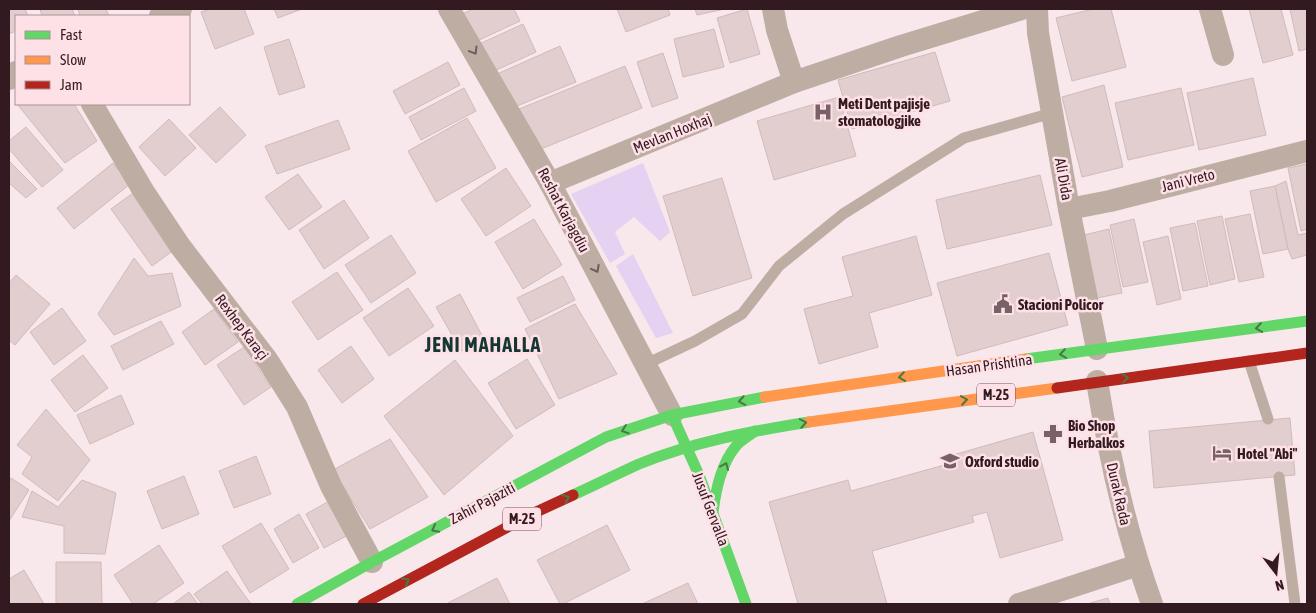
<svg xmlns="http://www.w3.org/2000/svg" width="1316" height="613" viewBox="0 0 1316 613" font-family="'Asap Condensed',sans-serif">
	<rect width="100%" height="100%" fill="#f8e7eb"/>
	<g fill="#e5d1f1">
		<path d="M643 163 670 232 660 241 634 217 615 232 625 254 610 263 571 194Z"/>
		<path d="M633 254 673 333 656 338 616 266Z"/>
	</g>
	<g fill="#e3cecf" stroke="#cfbbbc">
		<path d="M9 9H25L28 16H16V31L9 34Z"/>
		<path d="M40 9H72L75 16H42Z"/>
		<path d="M78 9H106L109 16H80Z"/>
		<path d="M210 9H244L254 34 215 49 201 12Z"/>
		<path d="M274 9H302L278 18Z"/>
		<path d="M473 9H514L520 21 475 42 462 14Z"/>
		<path d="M617 9H668L670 15 626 32Z"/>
		<path d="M695 9H725L697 15Z"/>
		<path d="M747 9 760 54 730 63 717 18Z"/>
		<path d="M1093 9H1111L1126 67 1072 81 1056 18Z"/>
		<path d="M1249 9H1281L1293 55 1263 63Z"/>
		<path d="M1290 9H1307V49L1299 51Z"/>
		<path d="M523 24 536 52 490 73 477 45Z"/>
		<path d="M714 29 724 67 683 77 674 39Z"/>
		<path d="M289 39 305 87 279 95 264 47Z"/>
		<path d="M560 46 576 82 512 108 497 74Z"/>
		<path d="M935 52 950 101 852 129 838 80Z"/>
		<path d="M663 53 678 98 652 107 637 62Z"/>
		<path d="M448 62 460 85 405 114 393 91Z"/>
		<path d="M625 66 642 108 536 151 519 109Z"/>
		<path d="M1253 78 1266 135 1199 150 1187 93Z"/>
		<path d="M1104 85 1123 167 1082 177 1062 97Z"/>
		<path d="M464 88 476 111 421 140 409 117Z"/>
		<path d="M1181 88 1194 145 1128 160 1115 103Z"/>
		<path d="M839 97 856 156 774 180 757 121Z"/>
		<path d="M17 104H74L97 141 65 163Z"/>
		<path d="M220 107 246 135 216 163 189 135Z"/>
		<path d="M467 118 496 168 436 202 408 151Z"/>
		<path d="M169 119 196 148 165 176 139 147Z"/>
		<path d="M338 120 350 149 277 174 265 146Z"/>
		<path d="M26 127 63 170 42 187 9 149V141Z"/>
		<path d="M9 161 37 189 26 198 9 183Z"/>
		<path d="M113 163 130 184 74 229 57 208Z"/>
		<path d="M1307 164V229L1301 231 1288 168Z"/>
		<path d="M506 168 531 206 486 236 461 199Z"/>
		<path d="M298 174 322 207 289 230 265 197Z"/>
		<path d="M1040 175 1052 225 947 249 936 200Z"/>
		<path d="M722 178 752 278 693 296 663 196Z"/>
		<path d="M1286 181 1298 235 1307 233V255L1292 259 1288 249 1275 186Z"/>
		<path d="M1275 186 1288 249 1263 254 1250 191Z"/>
		<path d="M133 193 174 250 152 266 111 209Z"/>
		<path d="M344 200 369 238 324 269 299 230Z"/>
		<path d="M1250 214 1264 277 1239 282 1225 219Z"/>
		<path d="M1222 216 1235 279 1210 285 1197 221Z"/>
		<path d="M534 219 562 265 523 289 495 242Z"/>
		<path d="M1134 219 1148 282 1123 287 1110 225Z"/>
		<path d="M1195 223 1208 286 1183 291 1170 228Z"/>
		<path d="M1109 229 1122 293 1097 298 1084 235Z"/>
		<path d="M391 235 416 273 371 303 345 265Z"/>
		<path d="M916 236 932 295 869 313 878 347 819 364 804 309 853 296 842 257Z"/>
		<path d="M1168 236 1181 299 1157 305 1143 242Z"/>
		<path d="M1049 253 1068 325 957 356 937 283Z"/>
		<path d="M134 258 148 276 172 273 181 306 114 335 98 314Z"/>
		<path d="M337 272 363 310 318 340 292 302Z"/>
		<path d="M16 275 50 304 15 345 9 340V283Z"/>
		<path d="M563 276 575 300 530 322 517 298Z"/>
		<path d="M408 288 434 326 389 356 363 318Z"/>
		<path d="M460 294 484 339 461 351 436 307Z"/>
		<path d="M575 304 617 374 559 399 525 329Z"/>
		<path d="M62 308 86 341 54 365 30 332Z"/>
		<path d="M214 309 238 342 205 365 182 332Z"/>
		<path d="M161 321 174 344 123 370 111 346Z"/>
		<path d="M351 346 374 379 342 403 318 370Z"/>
		<path d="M244 347 271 387 244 405 217 365Z"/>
		<path d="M83 355 108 388 75 412 51 380Z"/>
		<path d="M527 359 555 405 516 429 488 383Z"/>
		<path d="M455 360 513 436 444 495 384 416Z"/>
		<path d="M121 395 134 424 90 444 77 415Z"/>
		<path d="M46 409 90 460 58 501 22 474 32 457 17 445Z"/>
		<path d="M1290 418 1295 475 1154 488 1149 431Z"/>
		<path d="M1033 432 1063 540 1000 558 987 512 972 516 974 522 872 551 887 604H798L769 502 848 480 851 491 955 462 953 455Z"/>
		<path d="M390 439 428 497 370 529 333 470Z"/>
		<path d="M256 456 271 494 234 508 219 471Z"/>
		<path d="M184 476 199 514 162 529 147 491Z"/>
		<path d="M11 478 29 490 9 521V482Z"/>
		<path d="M82 480 116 493 105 554 64 553V526L22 517 32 491 58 507Z"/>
		<path d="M331 500 350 534 324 548 306 514Z"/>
		<path d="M299 514 319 548 293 563 274 529Z"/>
		<path d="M261 523 289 569 250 593 222 546Z"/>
		<path d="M607 525 630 570 563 604H560L537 560Z"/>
		<path d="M159 545 184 583 153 604H133L114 575Z"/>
		<path d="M56 562H101L102 604H56Z"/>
		<path d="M24 570 44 604H9V579Z"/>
		<path d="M227 571 251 604H202L194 594Z"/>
		<path d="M497 578 510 604H446Z"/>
		<path d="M688 583 698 604H642Z"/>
		<path d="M189 592 198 604H173Z"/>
		<path d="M1108 598 1110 604H1087Z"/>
	</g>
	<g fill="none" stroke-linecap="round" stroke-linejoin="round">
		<g stroke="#bdada3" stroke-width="11">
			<path d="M1249 361 1268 419"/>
			<path d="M646 364 695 341 742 314 779 266 843 214 964 138 1052 113"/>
			<path d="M1279 477 1295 604"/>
		</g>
		<g stroke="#bdada3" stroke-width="22">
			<path d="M449 9 550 183 672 415"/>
			<path d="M773 9 777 30 794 82"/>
			<path d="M1037 9 1038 33 1069 209 1097 349"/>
			<path d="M1210 9 1223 55"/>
			<path d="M160 16 181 9"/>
			<path d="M9 79 16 72"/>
			<path d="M92 104 144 192 180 246 268 361 297 407 331 486 372 562"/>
			<path d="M550 183 794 82 901 46 1022 9"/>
			<path d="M1069 209 1110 201 1307 151"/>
			<path d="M1097 381C1109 457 1126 532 1152 604"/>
			<path d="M1019 604 1138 565"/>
		</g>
		<g stroke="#63d668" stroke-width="11">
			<path d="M1026 359 1307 321"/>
			<path d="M672 415 699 475 746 604"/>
			<path d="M573 495C595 485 617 474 639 464 693 442 752 431 809 422"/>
			<path d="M713 512C716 489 721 464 736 446 741 440 749 436 755 431"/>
			<path d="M297 604 372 562 606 437 672 415 765 397"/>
		</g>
		<g stroke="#ff974d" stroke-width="11">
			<path d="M765 397 1026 359"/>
			<path d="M809 422 1057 388"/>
		</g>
		<g stroke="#b3261e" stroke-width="11">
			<path d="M1057 388 1307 353"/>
			<path d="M363 604 534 513 573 495"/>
		</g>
	</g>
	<defs><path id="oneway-chevron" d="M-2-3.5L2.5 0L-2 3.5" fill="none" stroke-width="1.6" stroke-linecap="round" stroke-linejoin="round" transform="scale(1.25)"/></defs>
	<g stroke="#715c5b">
		<use href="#oneway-chevron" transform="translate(474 51) rotate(59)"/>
		<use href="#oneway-chevron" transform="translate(596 269) rotate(62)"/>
	</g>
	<g stroke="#4b7844">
		<use href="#oneway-chevron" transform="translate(1259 328) rotate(172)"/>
		<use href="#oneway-chevron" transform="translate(1063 354) rotate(172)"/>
		<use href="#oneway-chevron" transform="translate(902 377) rotate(172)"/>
		<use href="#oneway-chevron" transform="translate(1125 378) rotate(-7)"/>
		<use href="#oneway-chevron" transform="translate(964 400) rotate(-8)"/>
		<use href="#oneway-chevron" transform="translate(742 401) rotate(170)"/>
		<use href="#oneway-chevron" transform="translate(803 423) rotate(-10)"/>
		<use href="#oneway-chevron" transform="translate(625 430) rotate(161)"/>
		<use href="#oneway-chevron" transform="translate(725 466) rotate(-67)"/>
		<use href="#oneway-chevron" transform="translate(566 498) rotate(-25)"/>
		<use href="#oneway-chevron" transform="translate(435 529) rotate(152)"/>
		<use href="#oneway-chevron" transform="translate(406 581) rotate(-28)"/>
	</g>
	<defs>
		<g id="hospital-bare" transform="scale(1.5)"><path d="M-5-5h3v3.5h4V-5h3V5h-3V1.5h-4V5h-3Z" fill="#786267" stroke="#fee1e7" stroke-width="2.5" paint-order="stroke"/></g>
		<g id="civic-bare" transform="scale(1.5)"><path d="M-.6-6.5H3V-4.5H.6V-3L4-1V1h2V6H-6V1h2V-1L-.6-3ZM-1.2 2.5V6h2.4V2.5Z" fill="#786267" stroke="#fee1e7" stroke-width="2.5" paint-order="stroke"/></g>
		<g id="pharmacy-bare" transform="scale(1.5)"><path d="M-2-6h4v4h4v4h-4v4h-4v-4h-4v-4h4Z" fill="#786267" stroke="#fee1e7" stroke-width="2.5" paint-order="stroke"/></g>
		<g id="hotel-bare" transform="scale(1.5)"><path d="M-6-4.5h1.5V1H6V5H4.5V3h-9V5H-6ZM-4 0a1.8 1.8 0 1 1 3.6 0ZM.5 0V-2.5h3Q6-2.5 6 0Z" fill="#786267" stroke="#fee1e7" stroke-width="2.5" paint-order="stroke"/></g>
		<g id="school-bare" transform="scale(1.5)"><path d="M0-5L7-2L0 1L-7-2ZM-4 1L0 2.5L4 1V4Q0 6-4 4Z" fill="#786267" stroke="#fee1e7" stroke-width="2.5" paint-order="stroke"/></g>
	</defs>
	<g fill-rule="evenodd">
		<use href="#hospital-bare" x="823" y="112"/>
		<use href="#civic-bare" x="1003" y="304"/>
		<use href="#pharmacy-bare" x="1053" y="434"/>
		<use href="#hotel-bare" x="1222" y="453"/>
		<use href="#school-bare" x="950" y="461"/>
	</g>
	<g text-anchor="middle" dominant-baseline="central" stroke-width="5" stroke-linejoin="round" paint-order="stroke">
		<g fill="#fee1e7" stroke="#70565c" stroke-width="1">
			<rect x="977" y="383.5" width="38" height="23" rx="4"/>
			<rect x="503" y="507.5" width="38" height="23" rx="4"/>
		</g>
		<g font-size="14" font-weight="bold" fill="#331a20">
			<text x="996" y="395">M-25</text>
			<text x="522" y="519">M-25</text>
		</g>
		<g font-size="15" font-weight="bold" fill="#331a20" stroke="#fee1e7" text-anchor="start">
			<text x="838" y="103">Meti Dent pajisje<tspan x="838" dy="17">stomatologjike</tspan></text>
			<text x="1018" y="304">Stacioni Policor</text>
			<text x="1068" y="425">Bio Shop<tspan x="1068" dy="17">Herbalkos</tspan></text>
			<text x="1237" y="453">Hotel "Abi"</text>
			<text x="965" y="461">Oxford studio</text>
		</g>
		<g font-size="15" fill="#331a20" stroke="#fee1e7">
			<text transform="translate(672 133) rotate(-22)">Mevlan Hoxhaj</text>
			<text transform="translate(1064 179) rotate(80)">Ali Dida</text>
			<text transform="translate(1188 180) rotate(-14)">Jani Vreto</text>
			<text transform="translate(564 210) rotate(62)">Reshat Karjagdiu</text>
			<text transform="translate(242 327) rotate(53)">Rexhep Karaçi</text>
			<text transform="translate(989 365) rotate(-8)">Hasan Prishtina</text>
			<text transform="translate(1119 494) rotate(77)">Durak Rada</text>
			<text transform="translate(482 503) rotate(-28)">Zahir Pajaziti</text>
			<text transform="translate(711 509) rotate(69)">Jusuf Gervalla</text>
		</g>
		<g font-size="20" font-weight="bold" letter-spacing="1" fill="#153632" stroke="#fee1e7">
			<text x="483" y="344">JENI MAHALLA</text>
		</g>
	</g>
	<rect width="1316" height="613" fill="none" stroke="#331a20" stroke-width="20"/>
	<rect x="15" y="15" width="175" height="90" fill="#fee1e7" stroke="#ad9197"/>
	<rect x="25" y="31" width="25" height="8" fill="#63d668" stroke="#ad9197"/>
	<text x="60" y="40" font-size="15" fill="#331a20">Fast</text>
	<rect x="25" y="56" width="25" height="8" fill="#ff974d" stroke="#ad9197"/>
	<text x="60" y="65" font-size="15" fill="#331a20">Slow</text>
	<rect x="25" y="81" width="25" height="8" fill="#b3261e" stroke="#ad9197"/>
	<text x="60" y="90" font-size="15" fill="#331a20">Jam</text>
	<g transform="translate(1276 573) rotate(164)" stroke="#fee1e7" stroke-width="4" paint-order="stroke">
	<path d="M0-4L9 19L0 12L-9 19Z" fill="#331a20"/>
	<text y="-8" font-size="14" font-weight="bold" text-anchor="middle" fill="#331a20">N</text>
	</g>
</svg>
